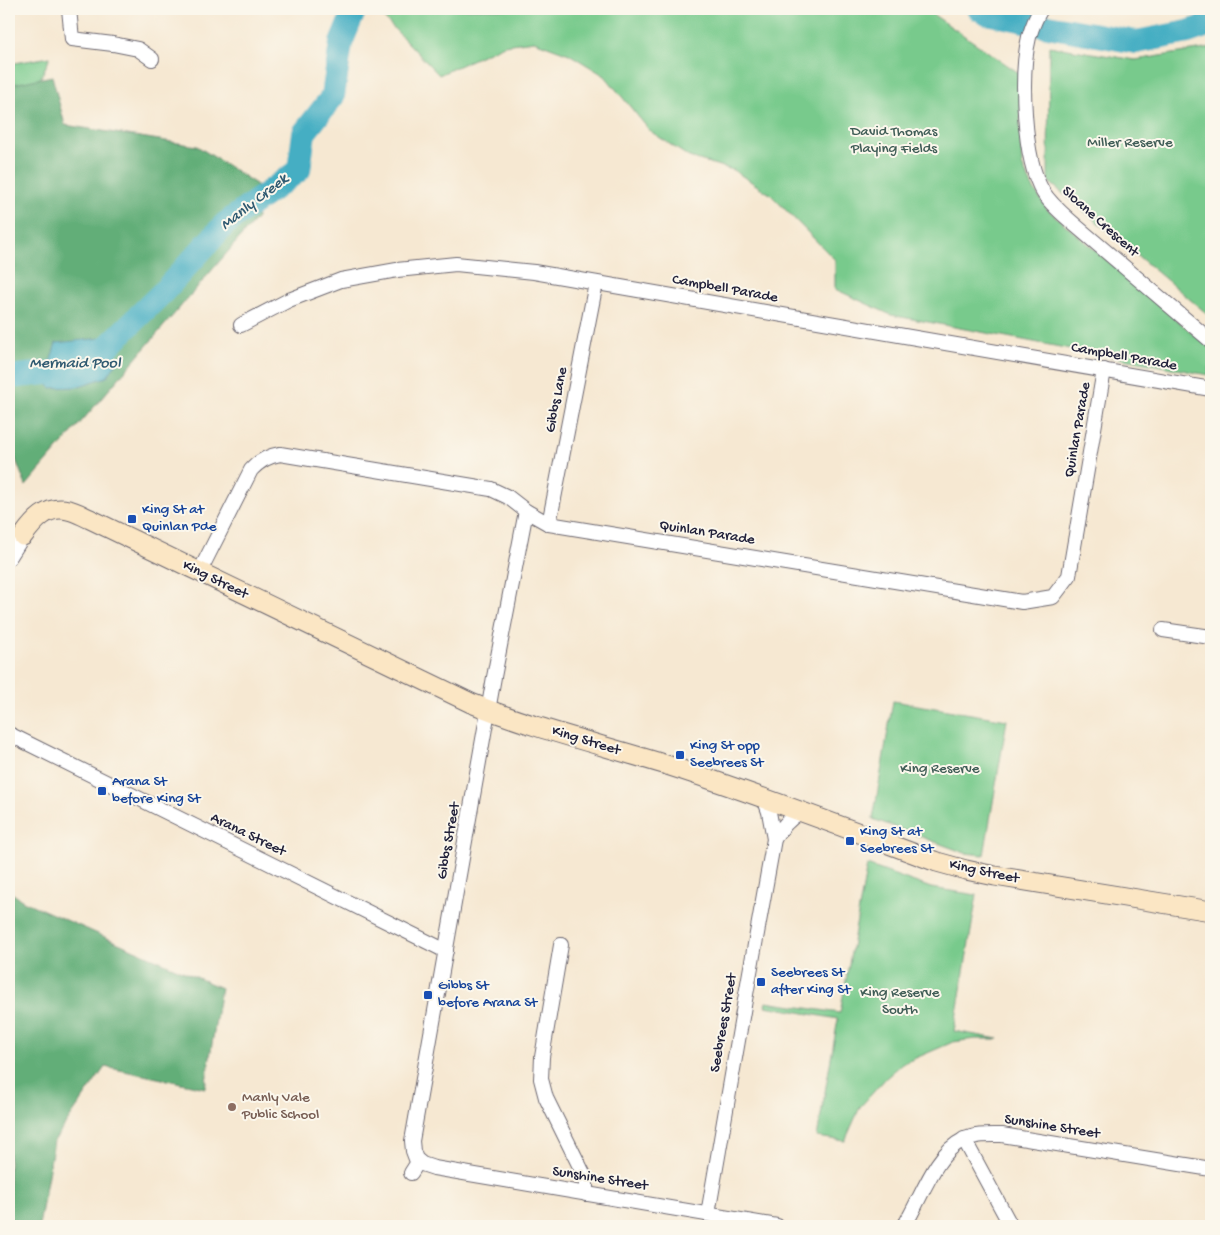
<svg xmlns="http://www.w3.org/2000/svg" width="1220" height="1235" viewBox="0 0 1220 1235" font-family="'Gochi Hand',sans-serif">
	<rect width="100%" height="100%" fill="#fbf7ec"/>
	<filter id="ink" filterUnits="userSpaceOnUse"><feTurbulence type="fractalNoise" baseFrequency=".02" numOctaves="2"/><feDisplacementMap in="SourceGraphic" scale="10" xChannelSelector="R" yChannelSelector="G"/><feConvolveMatrix kernelMatrix="1 2 1 2 8 2 1 2 1" color-interpolation-filters="sRGB"/></filter>
	<filter id="wash" filterUnits="userSpaceOnUse"><feTurbulence type="fractalNoise" baseFrequency=".0096" numOctaves="4" result="noise"/><feDisplacementMap in="SourceGraphic" scale="20" xChannelSelector="R" yChannelSelector="G"/><feGaussianBlur stdDeviation="1.12" result="paint"/><feColorMatrix in="noise" values="0 0 0 0 0 0 0 0 0 0 0 0 0 0 0 0 0 1.4 0 .05"/><feComposite in="paint" operator="in"/></filter>
	<g filter="url(#wash)">
		<rect width="100%" height="100%" fill="#f6e8d2"/>
		<g fill="#78ca8c" stroke="#4d7664">
			<path d="M388 9H925L1022 75 1020 130 1022 165 1032 186 1047 209 1211 349V364L1208 375 891 315 835 289V260L770 194 733 170 689 157 650 131 605 76 569 54 534 41 504 45 439 75 381 15Z"/>
			<path d="M1049 46 1135 60 1211 48V317L1048 181Z"/>
			<path d="M50 57 12 142H9V64Z"/>
			<path d="M893 701 1007 720 984 855 965 853 873 819Z"/>
			<path d="M867 865 931 888 977 895 954 1031 998 1039H975L953 1042 902 1064 886 1078 860 1107 845 1141 817 1137 838 1019 765 1006 766 1002 840 1013Z"/>
		</g>
		<g fill="#62ae78" stroke="#42685a">
			<path d="M52 76 65 125 197 146 256 184 257 218 26 486 9 442V85Z"/>
			<path d="M9 891 23 901 221 988 205 1088 105 1067 54 1141 39 1226H9Z"/>
		</g>
		<path fill="#44aec3" stroke="#33687f" d="M101 338 117 363 107 377 76 387 51 388 44 382 56 343Z"/>
		<g fill="none" stroke-linecap="round" stroke-linejoin="round">
			<g stroke="#44aec3" stroke-width="24">
				<path d="M979 9 987 13 1053 27 1136 42 1188 32 1211 24"/>
				<path d="M9 377 65 371 91 363 164 291 225 224 299 170 304 133 333 96 341 43 355 9"/>
			</g>
		</g>
	</g>
	<g filter="url(#ink)">
		<g fill="none" stroke-linecap="round" stroke-linejoin="round">
			<g stroke="#6c6770" stroke-width="16">
				<g id="street">
					<path d="M69 9 72 39 113 44 138 49 152 59"/>
					<path d="M1041 9C1036 17 1032 27 1029 37 1020 74 1023 159 1043 192 1051 205 1064 215 1075 225L1211 341"/>
					<path d="M241 325 289 300 341 280 397 270 456 264 534 272 1211 389"/>
					<path d="M526 511 494 677 412 1141 413 1151 416 1159 422 1164 434 1168 777 1226"/>
					<path d="M549 524 596 283"/>
					<path d="M9 558 23 536"/>
					<path d="M199 573 251 470C259 461 267 456 280 454L491 489 508 497 526 511 549 524 1022 602 1053 597 1069 576 1104 370"/>
					<path d="M1163 630 1211 637"/>
					<path d="M9 734 446 951"/>
					<path d="M774 839C781 828 789 819 800 812"/>
					<path d="M561 945 542 1057 541 1079 546 1098 586 1179V1194"/>
					<path d="M964 1139 1011 1226"/>
					<path d="M411 1173 418 1162"/>
					<path d="M708 1214 745 1000 774 839 769 812 764 798"/>
					<path d="M904 1226C921 1200 934 1154 963 1140 975 1134 989 1135 1002 1135L1211 1169"/>
				</g>
			</g>
			<g stroke="#6c6770" stroke-width="21">
				<path id="secondary" d="M23 536C34 521 47 505 68 510 75 511 83 516 90 519L471 703C535 729 603 745 670 766 760 795 848 829 937 862L966 870 995 876 1211 911"/>
			</g>
			<use href="#street" stroke="#fff" stroke-width="14"/>
			<use href="#secondary" stroke="#fbe6c4" stroke-width="19"/>
		</g>
	</g>
	<g fill="#1a4fb4" stroke="#fbf7ec" stroke-width="2">
		<rect x="127" y="514" width="10" height="10" rx="2.5"/>
		<rect x="675" y="750" width="10" height="10" rx="2.5"/>
		<rect x="97" y="786" width="10" height="10" rx="2.5"/>
		<rect x="845" y="836" width="10" height="10" rx="2.5"/>
		<rect x="756" y="977" width="10" height="10" rx="2.5"/>
		<rect x="423" y="990" width="10" height="10" rx="2.5"/>
	</g>
	<circle fill="#8d6e63" stroke="#fbf7ec" stroke-width="2" cx="232" cy="1107" r="5"/>
	<g text-anchor="middle" dominant-baseline="central" stroke-width="4" stroke-linejoin="round" paint-order="stroke">
		<g font-size="15" fill="#405d57" stroke="#fbf7ec">
			<text x="894" y="132">David Thomas<tspan x="894" dy="17">Playing Fields</tspan></text>
			<text x="1130" y="143">Miller Reserve</text>
			<text x="940" y="769">King Reserve</text>
			<text x="900" y="993">King Reserve<tspan x="900" dy="17">South</tspan></text>
		</g>
		<g font-size="15" fill="#22223b" stroke="#fbf7ec">
			<text transform="translate(1100 222) rotate(42)">Sloane Crescent</text>
			<text transform="translate(725 289) rotate(10)">Campbell Parade</text>
			<text transform="translate(1124 357) rotate(10)">Campbell Parade</text>
			<text transform="translate(557 400) rotate(-79)">Gibbs Lane</text>
			<text transform="translate(1078 430) rotate(-80)">Quinlan Parade</text>
			<text transform="translate(707 533) rotate(9)">Quinlan Parade</text>
			<text transform="translate(215 580) rotate(26)">King Street</text>
			<text transform="translate(586 741) rotate(17)">King Street</text>
			<text transform="translate(248 835) rotate(26)">Arana Street</text>
			<text transform="translate(449 841) rotate(-80)">Gibbs Street</text>
			<text transform="translate(984 872) rotate(12)">King Street</text>
			<text transform="translate(724 1023) rotate(-80)">Seebrees Street</text>
			<text transform="translate(1052 1127) rotate(9)">Sunshine Street</text>
			<text transform="translate(600 1179) rotate(9)">Sunshine Street</text>
		</g>
		<g font-size="15" fill="#164399" stroke="#fbf7ec" text-anchor="start">
			<text x="142" y="510">King St at<tspan x="142" dy="17">Quinlan Pde</tspan></text>
			<text x="690" y="746">King St opp<tspan x="690" dy="17">Seebrees St</tspan></text>
			<text x="112" y="782">Arana St<tspan x="112" dy="17">before King St</tspan></text>
			<text x="860" y="832">King St at<tspan x="860" dy="17">Seebrees St</tspan></text>
			<text x="771" y="973">Seebrees St<tspan x="771" dy="17">after King St</tspan></text>
			<text x="438" y="986">Gibbs St<tspan x="438" dy="17">before Arana St</tspan></text>
		</g>
		<g font-size="15" fill="#785e54" stroke="#fbf7ec" text-anchor="start">
			<text x="242" y="1098">Manly Vale<tspan x="242" dy="17">Public School</tspan></text>
		</g>
		<g font-size="16" font-style="italic" fill="#305a71" stroke="#fbf7ec">
			<text transform="translate(255 203) rotate(-38)">Manly Creek</text>
			<text x="75" y="364">Mermaid Pool</text>
		</g>
	</g>
	<rect width="1220" height="1235" fill="none" stroke="#fbf7ec" stroke-width="30"/>
</svg>
